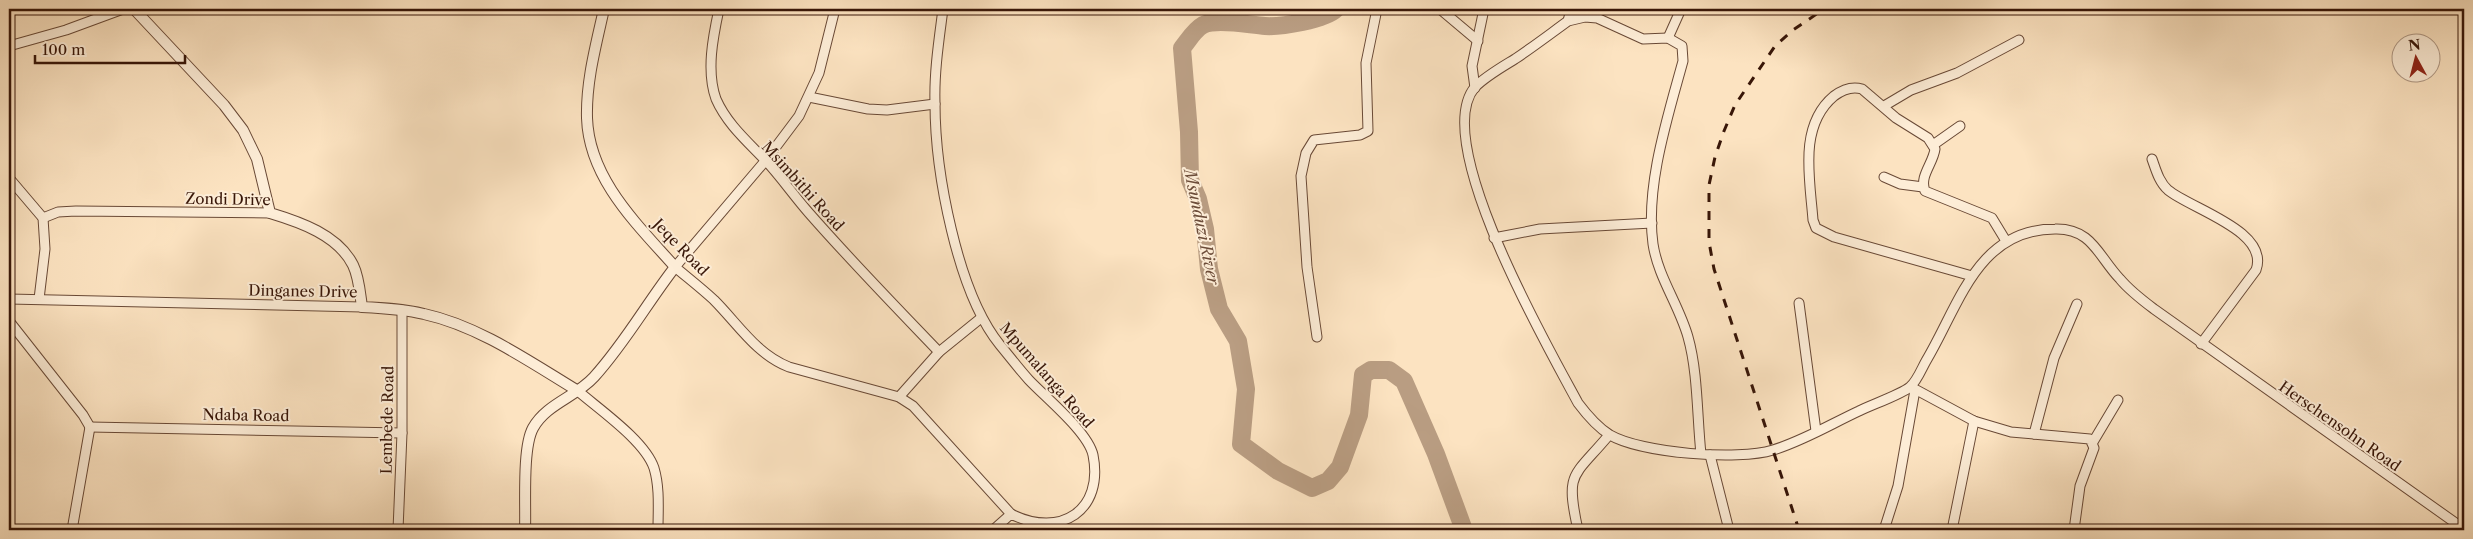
<svg xmlns="http://www.w3.org/2000/svg" width="2473" height="539" viewBox="0 0 2473 539" font-family="'Libre Caslon Text',serif">
	<rect width="100%" height="100%" fill="#fce3c1"/>
	<filter id="stains"><feTurbulence type="fractalNoise" baseFrequency=".004" numOctaves="4"/><feColorMatrix values="0 0 0 0 .2 0 0 0 0 .09 0 0 0 0 .02 0 0 0 .5 -.17"/></filter>
	<radialGradient id="worn" r=".72"><stop offset=".6" stop-color="#630" stop-opacity="0"/><stop offset="1" stop-color="#630" stop-opacity=".3"/></radialGradient>
	<g fill="none" stroke-linecap="round" stroke-linejoin="round">
		<path stroke="#b99d82" stroke-width="18" d="M1336 9C1325 20 1281 27 1265 26 1249 25 1217 18 1203 25 1194 30 1188 41 1182 48L1189 132 1190 180 1198 199 1205 229 1209 269 1219 309 1238 341 1246 389 1241 444 1278 471 1312 488 1328 481 1340 467 1359 415 1363 375 1371 370H1389L1404 381 1436 454 1464 530"/>
		<g stroke="#694936" stroke-width="11">
			<g id="minor">
				<path d="M719 9C713 37 706 71 716 99 727 124 747 141 766 161 781 177 794 196 809 213 851 261 895 306 939 352"/>
				<path d="M835 9 819 73 799 116 766 160 675 267C688 278 701 288 714 300 738 324 756 354 789 367L899 397 913 406 1011 514"/>
				<path d="M943 9C939 40 934 72 935 103 935 171 957 292 1000 345 1010 357 1019 369 1029 380 1046 398 1088 432 1093 455 1104 510 1061 539 1011 514L993 530"/>
				<path d="M1440 9 1478 41"/>
				<path d="M1568 21 1571 9"/>
				<path d="M1668 38 1681 9"/>
				<path d="M9 46 66 30 123 9"/>
				<path d="M1475 88 1472 66 1484 9"/>
				<path d="M809 97 868 109 887 110 935 104"/>
				<path d="M1884 106 1911 90 1957 73 2019 40"/>
				<path d="M1933 145 1960 126"/>
				<path d="M2152 159C2156 170 2159 182 2168 190 2191 209 2270 231 2256 270L2201 344"/>
				<path d="M1884 177 1900 184 1923 187"/>
				<path d="M9 178 43 218 45 249 39 299"/>
				<path d="M43 218 58 212 76 211 270 213"/>
				<path d="M1494 238 1540 229 1652 223"/>
				<path d="M1972 276 1834 237 1816 228 1813 220C1810 179 1798 126 1834 96 1842 90 1852 86 1862 89L1896 118 1928 138 1935 149C1933 164 1919 176 1925 191L1992 218 2006 241"/>
				<path d="M9 299 362 307"/>
				<path d="M1799 303 1816 431"/>
				<path d="M9 321 83 415 90 427"/>
				<path d="M1317 337 1307 267 1301 176 1306 153 1314 140 1360 135 1368 131 1366 63 1377 9"/>
				<path d="M1911 387 1974 421 2011 432 2090 439 2094 448 2080 486 2074 530"/>
				<path d="M578 391C600 410 645 441 654 468 660 488 658 510 658 530"/>
				<path d="M899 397 939 352 981 318"/>
				<path d="M90 427 402 433"/>
				<path d="M2034 434 2054 358 2077 304"/>
				<path d="M2093 442 2118 400"/>
				<path d="M1701 454C1697 417 1698 372 1688 337 1679 305 1658 277 1653 244 1645 186 1668 116 1683 61L1682 46 1668 38 1643 39 1597 18 1585 17 1568 21C1550 34 1533 47 1515 59 1502 67 1486 76 1475 87 1429 141 1549 349 1578 403 1587 415 1597 427 1610 435 1641 453 1738 461 1773 450 1803 441 1831 424 1859 411 1871 405 1902 394 1910 387 1917 381 1922 368 1926 361 1959 306 1977 229 2055 229 2092 228 2098 256 2120 279 2130 291 2142 300 2154 309L2464 529"/>
				<path d="M1710 455 1729 530"/>
				<path d="M72 530 90 427"/>
				<path d="M398 530 402 433V310"/>
				<path d="M1578 530C1565 471 1573 478 1609 435"/>
				<path d="M1884 530 1898 486 1915 390"/>
				<path d="M1952 530 1974 421"/>
			</g>
		</g>
		<g stroke="#694936" stroke-width="12">
			<g id="tertiary">
				<path d="M134 9 224 105 243 130 257 159 270 213C300 222 338 235 353 265 359 277 360 293 362 307 383 308 404 309 424 314 479 326 530 362 578 391"/>
				<path d="M525 530C526 506 522 448 533 428 546 404 576 397 594 377 625 343 647 303 675 267 637 224 589 179 587 118 586 81 596 45 604 9"/>
			</g>
		</g>
		<use href="#minor" stroke="#fdedd7" stroke-width="9"/>
		<use href="#tertiary" stroke="#fdedd7" stroke-width="10"/>
		<path stroke="#381608" stroke-width="3" stroke-dasharray="9 9" stroke-linecap="butt" d="M1799 530 1714 269 1709 242V185L1715 157 1724 131 1735 105 1775 46 1793 30 1824 9"/>
	</g>
	<g text-anchor="middle" dominant-baseline="central" stroke-width="4" stroke-linejoin="round" paint-order="stroke">
		<g font-size="15" fill="#381608" stroke="#fdedd7">
			<text transform="translate(803 186) rotate(48)">Msimbithi Road</text>
			<text transform="translate(228 199) rotate(1)">Zondi Drive</text>
			<text transform="translate(681 247) rotate(46)">Jeqe Road</text>
			<text transform="translate(303 291) rotate(1)">Dinganes Drive</text>
			<text transform="translate(1047 375) rotate(49)">Mpumalanga Road</text>
			<text transform="translate(246 415) rotate(1)">Ndaba Road</text>
			<text transform="translate(387 420) rotate(-89)">Lembede Road</text>
			<text transform="translate(2340 426) rotate(35)">Herschensohn Road</text>
		</g>
		<g font-size="16" font-style="italic" fill="#6c4c39" stroke="#fdedd7">
			<text transform="translate(1202 227) rotate(78)">Msunduzi River</text>
		</g>
	</g>
	<rect width="2473" height="539" fill="none" stroke="#fce3c1" stroke-width="30"/>
	<rect x="10" y="10" width="2453" height="519" fill="none" stroke="#381608" stroke-width="2.5"/>
	<rect x="15" y="15" width="2443" height="509" fill="none" stroke="#381608"/>
	<g transform="translate(2416 58) rotate(353)"><circle r="24" fill="#fdedd7" stroke="#ae9784"/>
	<path d="M0-4L9 19L0 12L-9 19Z" fill="#8f2418"/>
	<text y="-8" font-size="14" font-weight="bold" text-anchor="middle" fill="#381608">N</text>
	</g>
	<path d="M35 55v8h150v-8" fill="none" stroke="#381608" stroke-width="2.5"/>
	<text x="42" y="55" font-size="15" fill="#381608" stroke="#fdedd7" stroke-width="4" paint-order="stroke">100 m</text>
	<rect width="100%" height="100%" filter="url(#stains)"/>
	<rect width="100%" height="100%" fill="url(#worn)"/>
</svg>
